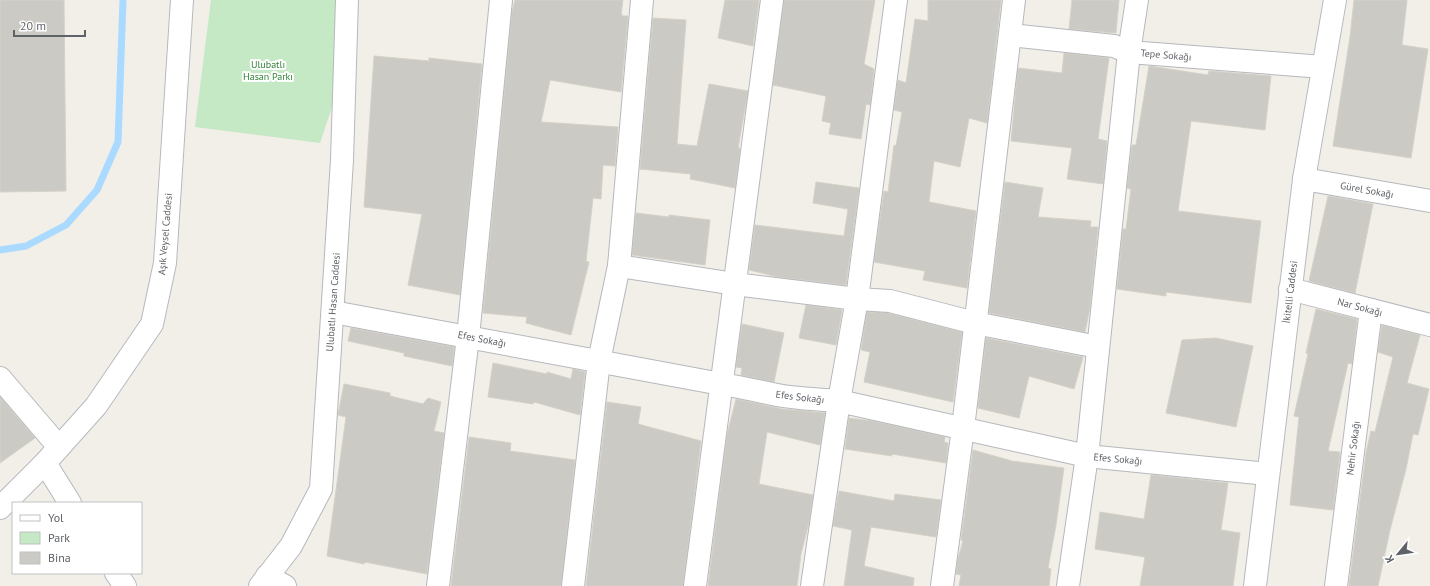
<svg xmlns="http://www.w3.org/2000/svg" width="1430" height="586" viewBox="0 0 1430 586" font-family="'PT Sans',sans-serif">
	<rect width="100%" height="100%" fill="#f1efe8"/>
	<path fill="#c5e8c5" d="M211 0H337L332 107 320 143 195 127Z"/>
	<g fill="none" stroke-linecap="round" stroke-linejoin="round">
		<path stroke="#aadaff" stroke-width="7" d="M0 250 26 246 66 225 97 190 118 142 123 0"/>
	</g>
	<g fill="#cccac5" stroke="#d6d1c6">
		<path d="M0 0H64L66 191 0 192Z"/>
		<path d="M515 0H623L621 14H622V16H628L621 92 550 80 541 122 618 127 615 166 603 165 601 199 593 198 586 261 589 262 571 335 526 323 527 317 483 313 512 12Z"/>
		<path d="M725 0H759L753 46 718 38Z"/>
		<path d="M784 0H875L864 64 874 69 870 105 866 104 861 139 829 134 831 123 822 121 826 96 773 85Z"/>
		<path d="M928 0H1001L987 123 969 118 960 167 934 161 929 202 976 211 967 288 923 280 925 271 874 262 884 191 888 192 894 145 896 146 902 112 894 110 898 80 906 83 915 19 928 21Z"/>
		<path d="M1072 0H1119L1116 33 1069 29Z"/>
		<path d="M1354 0H1407L1402 45 1428 49 1411 158 1333 146 1350 37Z"/>
		<path d="M653 18 686 20 677 144 697 146 709 84 748 91 738 148H740L735 188 690 179 691 174 640 169Z"/>
		<path d="M1064 53 1109 58 1098 139 1107 141 1103 184 1067 179 1072 148 1011 141 1018 68 1062 73Z"/>
		<path d="M374 56 429 61V58L482 64 460 295 408 285 422 214 364 207Z"/>
		<path d="M1149 66 1208 75 1209 71 1271 76 1265 130 1191 121 1178 211 1261 221 1251 303 1166 292V296L1117 289 1123 229H1126L1131 189 1127 188 1132 145H1136Z"/>
		<path d="M816 182 859 188 846 285 778 277 749 270 755 225 844 236 848 209 813 203Z"/>
		<path d="M1005 182 1043 188 1038 217 1091 221 1090 227H1098L1090 307 1085 332 989 313Z"/>
		<path d="M1328 196 1373 204 1355 293 1309 281Z"/>
		<path d="M636 213 669 217V215L710 220 705 265 632 255Z"/>
		<path d="M806 305 842 310 836 345 799 338Z"/>
		<path d="M1316 309 1357 319 1352 364 1348 363 1328 451 1340 452 1333 510 1290 505 1299 417 1294 416 1308 354 1306 353Z"/>
		<path d="M867 312 888 313 962 332 953 402 864 382 870 352 861 350Z"/>
		<path d="M742 324 784 333 774 382 741 375 742 368 736 367Z"/>
		<path d="M1382 325 1420 335 1407 383 1429 389 1418 435 1413 434 1406 469 1390 530 1378 586H1349L1366 453 1371 431 1375 432 1393 357 1378 352Z"/>
		<path d="M351 328 454 347 452 366 404 356V353L348 341Z"/>
		<path d="M986 338 1083 357 1074 389 1029 376 1019 418 978 408Z"/>
		<path d="M1216 338 1253 346 1236 427 1166 413 1182 340Z"/>
		<path d="M493 363 547 374V372L571 379 573 369 585 372 580 415 534 402 533 404 488 397Z"/>
		<path d="M344 384 390 393V396L423 404 428 398 441 402 434 431 444 433 427 574 365 562 364 564 327 556 346 417 338 415Z"/>
		<path d="M0 397 35 438 0 463Z"/>
		<path d="M736 399 782 409 825 413 820 445 767 432 759 484 813 495 809 522 801 554 797 586H708L727 435Z"/>
		<path d="M607 402 641 407 638 424 701 441 683 586H586Z"/>
		<path d="M849 418 873 421 945 437 944 442 948 443 946 463 892 454V456L845 449Z"/>
		<path d="M469 437 511 443 510 451 575 460 561 586H451Z"/>
		<path d="M973 450 1012 461 1064 468 1056 525 1048 568 1051 569 1049 586H959L961 575 956 574 958 559 963 541 961 540Z"/>
		<path d="M1151 475 1228 483 1221 530 1240 533 1233 586H1140L1145 557 1095 549 1100 512 1144 519Z"/>
		<path d="M839 491 894 501 895 494 941 500 936 537 871 527 864 566 914 578 913 586H844L852 530 833 526Z"/>
	</g>
	<g fill="none" stroke-linecap="round" stroke-linejoin="round">
		<g stroke="#b5b8bc" stroke-width="24">
			<g id="street">
				<path d="M1010 35 1114 46 1129 52 1323 67"/>
				<path d="M1304 179 1430 201"/>
				<path d="M619 266 735 284 857 299 890 301 975 323 1098 347"/>
				<path d="M1290 289 1430 325"/>
				<path d="M333 312 721 384C740 387 758 391 777 395 797 399 818 399 839 401L1087 456 1268 474"/>
				<path d="M0 378 59 447"/>
				<path d="M45 463 70 503"/>
				<path d="M116 573 125 586"/>
				<path d="M267 576 285 586"/>
				<path d="M260 586 291 546 321 489 342 160 347 0"/>
				<path d="M438 586 468 337 501 0"/>
				<path d="M573 586 599 361 619 266 642 0"/>
				<path d="M695 586 772 0"/>
				<path d="M812 586 839 401 857 299 896 0"/>
				<path d="M942 586 963 428 1014 0"/>
				<path d="M1068 586 1087 456 1129 52 1137 0"/>
				<path d="M1336 586 1371 310"/>
			</g>
		</g>
		<g stroke="#b6babf" stroke-width="24">
			<g id="secondary">
				<path d="M0 508 45 463 96 406 152 324 165 263 182 0"/>
				<path d="M1255 586 1304 179 1335 0"/>
			</g>
		</g>
		<use href="#street" stroke="#fff" stroke-width="22"/>
		<use href="#secondary" stroke="#fff" stroke-width="22"/>
	</g>
	<g text-anchor="middle" dominant-baseline="central" stroke-width="4" stroke-linejoin="round" paint-order="stroke">
		<g font-size="10" fill="#5f6368" stroke="#fff">
			<text transform="translate(1166 55) rotate(5)">Tepe Sokağı</text>
			<text transform="translate(1367 190) rotate(10)">Gürel Sokağı</text>
			<text transform="translate(165 234) rotate(-85)">Aşık Veysel Caddesi</text>
			<text transform="translate(1290 292) rotate(-83)">İkitelli Caddesi</text>
			<text transform="translate(333 302) rotate(-86)">Ulubatlı Hasan Caddesi</text>
			<text transform="translate(1360 307) rotate(15)">Nar Sokağı</text>
			<text transform="translate(482 339) rotate(11)">Efes Sokağı</text>
			<text transform="translate(800 397) rotate(7)">Efes Sokağı</text>
			<text transform="translate(1353 448) rotate(-83)">Nehir Sokağı</text>
			<text transform="translate(1118 459) rotate(5)">Efes Sokağı</text>
		</g>
		<g font-size="10" fill="#348238" stroke="#fff">
			<text x="268" y="64">Ulubatlı<tspan x="268" dy="12">Hasan Parkı</tspan></text>
		</g>
	</g>
	<rect x="12" y="502" width="130" height="72" fill="#ffffff" stroke="#bfc1c3"/>
	<rect x="20" y="515" width="20" height="6" fill="#ffffff" stroke="#bfc1c3"/>
	<text x="48" y="522" font-size="12" fill="#5f6368">Yol</text>
	<rect x="20" y="532" width="20" height="12" fill="#c5e8c5" stroke="#bfc1c3"/>
	<text x="48" y="542" font-size="12" fill="#5f6368">Park</text>
	<rect x="20" y="552" width="20" height="12" fill="#cccac5" stroke="#bfc1c3"/>
	<text x="48" y="562" font-size="12" fill="#5f6368">Bina</text>
	<g transform="translate(1398 554) rotate(241)" stroke="#ffffff" stroke-width="3" paint-order="stroke">
	<path d="M0-3L7 15L0 10L-7 15Z" fill="#5f6368"/>
	<text y="-6" font-size="11" font-weight="bold" text-anchor="middle" fill="#5f6368">K</text>
	</g>
	<path d="M14 30v6h71v-6" fill="none" stroke="#5f6368" stroke-width="2"/>
	<text x="20" y="30" font-size="12" fill="#5f6368" stroke="#ffffff" stroke-width="3" paint-order="stroke">20 m</text>
</svg>
